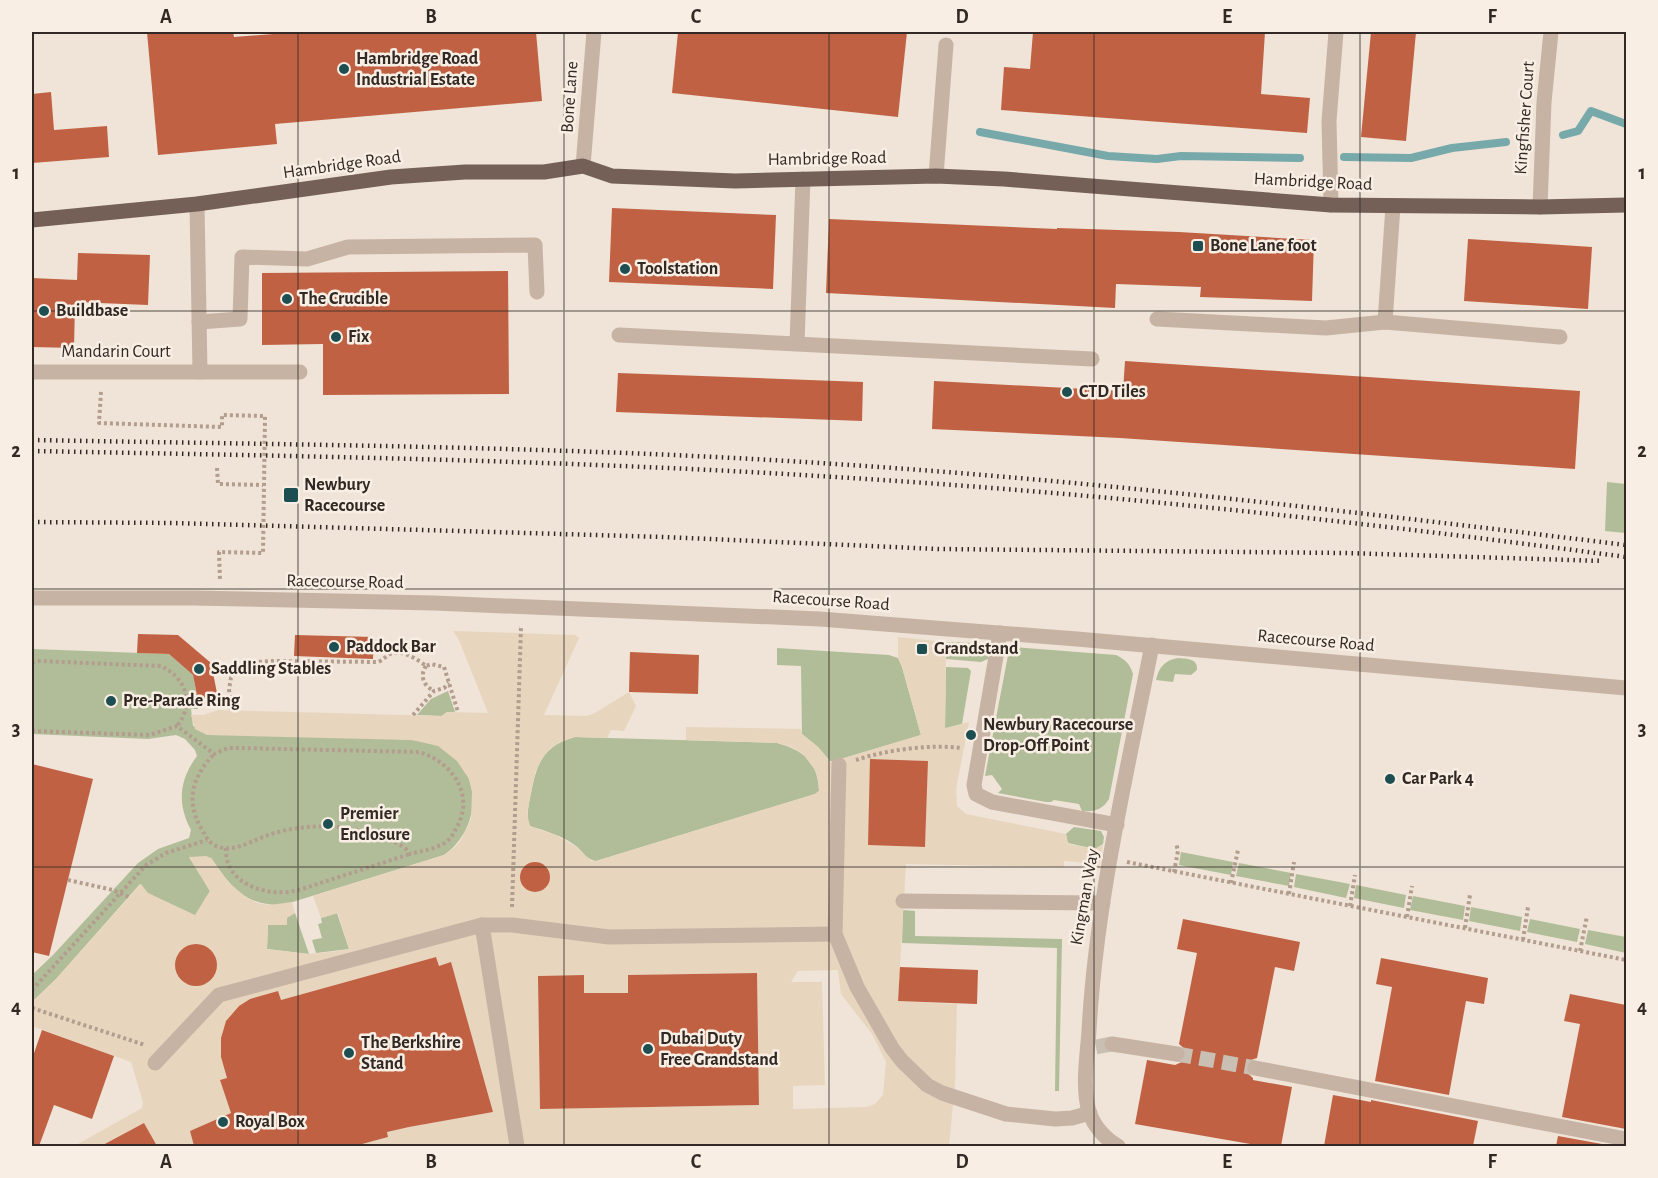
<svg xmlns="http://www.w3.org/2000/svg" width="1658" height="1178" viewBox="0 0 1658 1178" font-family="'Alegreya Sans',sans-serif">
	<rect width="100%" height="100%" fill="#efe4d7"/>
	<g fill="#b1bd98">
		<path d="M1607 482 1626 484V533L1605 531Z"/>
		<path d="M946 642C963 643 983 639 990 658L981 662 946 659Z"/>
		<path d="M1014 647 1116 655C1126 660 1130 664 1133 674L1109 799C1102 810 1094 812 1082 811L1079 804 1054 800 1051 802H1046L998 793 1002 789 992 775 985 776 1009 650Z"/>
		<path d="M777 648 889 655 898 658 902 667 921 735 834 761H830L818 747 802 734 801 666 777 665Z"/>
		<path d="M32 649 169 654 193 675 199 705 198 709H191L193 726 412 740C421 741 430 742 439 746 484 769 482 828 444 855L283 905C245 906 231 887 211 858L189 857 210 891 195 916 147 893 140 884 56 979 32 1002V975L53 955 138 863 158 849 189 838 191 830C177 804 179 780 197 756L195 750 185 739 176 735 148 739 32 734Z"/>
		<path d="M1178 658C1187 659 1198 658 1197 670L1191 675 1175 674 1173 682 1156 680C1159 667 1165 660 1178 658Z"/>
		<path d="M946 667 968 668 971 671 962 724 945 729Z"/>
		<path d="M448 691 455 712H447L442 716 417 715 431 699Z"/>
		<path d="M575 737 777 743C803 750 818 762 819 791L815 794 596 861C587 860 583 852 576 846 563 836 546 831 530 826L528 821C527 812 529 802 531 793 537 763 543 746 575 737Z"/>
		<path d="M1074 827 1101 831 1104 837 1103 844 1095 849 1068 843 1066 834Z"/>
		<path d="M1181 852 1233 862 1231 875 1179 865Z"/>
		<path d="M1239 863 1291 873 1289 886 1236 876Z"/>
		<path d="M1296 874 1350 884 1346 898 1294 887Z"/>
		<path d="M1356 885 1406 895 1404 908 1354 898Z"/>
		<path d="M1413 896 1465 906 1463 920 1410 910Z"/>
		<path d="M1471 907 1522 917 1520 931 1469 921Z"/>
		<path d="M903 910 915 911V936L1062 939 1059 1091H1055L1057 948 902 943Z"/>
		<path d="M295 913 309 954 267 949 268 925Z"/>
		<path d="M337 913 349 949 316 953 312 940 322 938 318 924 322 923 321 918Z"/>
		<path d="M1530 919 1580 929 1577 942 1527 932Z"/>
		<path d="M1588 930 1626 937V953L1585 944Z"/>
	</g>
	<path fill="#e7d5be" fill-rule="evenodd" d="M453 631 575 635 579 638 544 715 587 716 595 713 629 692 636 706 624 731 611 730 607 738 575 737 562 741 550 748 542 758 535 773 527 814 530 826 555 835 575 846 591 861H596L815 794 819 791 818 778 815 770 803 754 792 747 777 743 686 740V727L801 729 802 734 818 747 830 761H834L921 735 902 667 898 658V637L946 642 945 728 969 722 956 789 957 806 966 814 1066 834 1068 844 1095 849 1103 844 1098 871 1089 863 1064 861V867L906 864 898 1001 957 1004 955 1085 949 1146H355L388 1137 387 1132 409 1127 493 1112 451 963 439 966 436 957 281 1000 278 991 250 999 239 1006 226 1021 221 1038V1057L227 1078 220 1080 231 1113 190 1131 194 1146H157L144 1123 101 1146H79L78 1144 142 1108 143 1102 131 1062 32 1026V1002L56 979 141 884 148 893 195 915 210 891 189 857 206 856 211 858 229 883 246 897 257 903 270 905 292 902 295 913 287 918V925H268L267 949 309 954 339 951 349 949 338 913 321 918 313 896 444 855 455 847 461 840 471 819 472 791 469 779 457 761 438 746 412 740 207 735 195 729 191 715H203L219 710 441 716 447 712 488 713 459 640ZM871 759 928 761 925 847 868 845ZM838 970 841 994 872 1034 886 1062 883 1095 875 1104 866 1107 793 1109V1086L825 1085 822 982H791L798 971ZM757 973 759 1105 540 1109 538 976 584 975V993H628V975Z"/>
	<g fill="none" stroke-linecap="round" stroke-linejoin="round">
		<g stroke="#77a9ab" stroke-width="8">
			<path d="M980 132 1108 156 1157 159 1181 156 1300 158"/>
			<path d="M1563 135 1578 131 1591 111 1626 124"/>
			<path d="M1344 157 1411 158 1452 148 1506 142"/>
		</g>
	</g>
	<g fill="#c16143">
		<path d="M147 32H233L234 37 299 32H536L542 101 275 124 277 144 158 155Z"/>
		<path d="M678 32H907L898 117 672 93Z"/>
		<path d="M1033 32H1265L1261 94 1310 98 1307 133 1001 110 1004 67 1030 69Z"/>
		<path d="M1371 32H1416L1406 141 1361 137Z"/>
		<path d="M51 92 54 130 107 126 109 157 32 163V94Z"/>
		<path d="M612 208 776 215 773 289 609 282Z"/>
		<path d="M829 219 1057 229V228L1179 232 1314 240 1312 301 1200 297 1201 287 1116 284 1115 308 826 293Z"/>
		<path d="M1468 239 1592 247 1588 309 1464 301Z"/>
		<path d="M78 253 150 255 148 305 75 302 74 348 32 347V278L77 280Z"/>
		<path d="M508 271 509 394 323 395V344L262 345V273Z"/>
		<path d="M1125 361 1580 391 1575 469 1120 438 932 429 934 381 1123 391Z"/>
		<path d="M618 373 863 382 862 421 616 412Z"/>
		<path d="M138 634 178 635 211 663 219 703 199 705 193 675 169 654 137 653Z"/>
		<path d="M295 635 374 637 373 659 294 656Z"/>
		<path d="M630 652 699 655 698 694 629 692Z"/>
		<path d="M870 759 928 761 925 847 868 845Z"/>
		<path d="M32 764 93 779 49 956 32 952Z"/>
		<circle cx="535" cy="877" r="15"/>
		<path d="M1183 919 1300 942 1294 971 1275 967 1257 1058 1248 1061 1245 1067 1246 1072 1253 1078V1080L1292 1087 1281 1146H1262L1135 1124 1147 1060 1175 1065 1184 1061 1186 1056V1050L1179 1044 1197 953 1177 949Z"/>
		<circle cx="196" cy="965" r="21"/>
		<path d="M436 957 439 966 451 962 493 1112 409 1127 387 1132 388 1137 355 1146H194L190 1131 231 1113 220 1080 227 1078 221 1057V1038L226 1021 239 1006 250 999 278 991 281 1000Z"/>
		<path d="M1381 958 1488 978 1484 1004 1466 1001 1449 1095 1375 1081 1392 987 1376 984Z"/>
		<path d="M900 967 978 970 977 1004 898 1001Z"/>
		<path d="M757 973 759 1105 540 1109 538 976 584 975V993H628V975Z"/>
		<path d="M1570 994 1626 1005V1129L1562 1117 1580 1024 1564 1021Z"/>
		<path d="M42 1030 114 1056 92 1119 54 1105 39 1146H32V1059Z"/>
		<path d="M1333 1095 1371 1102V1100L1478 1121 1473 1146H1324Z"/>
		<path d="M144 1123 157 1146H101Z"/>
		<path d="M1558 1136 1613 1146H1556Z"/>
	</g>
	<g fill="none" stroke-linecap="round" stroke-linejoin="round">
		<g stroke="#c9bfb3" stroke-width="15" stroke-dasharray="15 8" stroke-linecap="butt">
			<path d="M1096 1047 1112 1044"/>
			<path d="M1177 1054 1255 1068"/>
		</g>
		<g stroke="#b29d8e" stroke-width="4" stroke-dasharray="3 3" stroke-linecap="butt">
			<path d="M101 392 99 423 222 427V415L265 416 263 553 219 552 220 581"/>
			<path d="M217 468 218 484 263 485"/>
			<path d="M32 663 39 661 161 666C185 678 196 702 177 726"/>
			<path d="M426 666C419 676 424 686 434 691"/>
			<path d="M231 710 229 689 231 678 244 665 255 662 275 661 378 662C383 660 386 656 390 654 402 649 417 659 426 666L431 664 444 667 458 712"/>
			<path d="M413 715 434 691 444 688 449 683"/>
			<path d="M32 731 150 735 177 726 214 754 228 748H237L419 752C450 761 473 791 459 823 455 830 452 838 446 842 436 849 421 851 410 854 406 847 398 844 392 841 354 824 310 822 271 834 255 839 240 850 223 848 210 846 207 838 201 828 185 800 193 776 214 754"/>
			<path d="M856 760C886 750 930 744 961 748"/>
			<path d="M226 848C224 886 271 898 299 890L410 854"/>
			<path d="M1127 862 1626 960"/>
			<path d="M1174 872 1178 851 1176 843"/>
			<path d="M68 880 113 890 129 897"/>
			<path d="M1231 883 1238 850"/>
			<path d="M1289 894 1294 862"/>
			<path d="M1350 906 1355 875"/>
			<path d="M512 907 521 627H519"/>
			<path d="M1407 917 1412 886"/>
			<path d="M1465 928 1470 895"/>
			<path d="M1523 940 1528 907"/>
			<path d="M1580 951 1587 916"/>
			<path d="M32 990 146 865 166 853 207 840"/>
			<path d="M32 1008 145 1045"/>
		</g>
		<g stroke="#c7b3a4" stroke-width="15">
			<path d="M583 166 594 32"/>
			<path d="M936 176 946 45"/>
			<path d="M1331 205 1329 121 1336 32"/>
			<path d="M1540 207 1544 102 1551 32"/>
			<path d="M1157 319 1326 328 1385 322 1560 337"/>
			<path d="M199 322 240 319 242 257 307 259 348 247 535 245 537 292"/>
			<path d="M1385 322 1393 206"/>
			<path d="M619 335 1092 359"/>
			<path d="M797 343 803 179"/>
			<path d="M32 372H200L197 204"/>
			<path d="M200 372H300"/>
			<path d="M32 598H194L434 603 820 619 1077 639 1626 688"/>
			<path d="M1000 633 974 785 976 794 992 802 1117 825"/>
			<path d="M839 765 835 934 857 987 892 1048 902 1061 927 1085 942 1093 1006 1114 1055 1119 1072 1118 1090 1113"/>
			<path d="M903 901 1103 903"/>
			<path d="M482 925 517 1146"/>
			<path d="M1112 1044 1177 1054"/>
			<path d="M155 1063 219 995 482 925H512L609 937 835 934"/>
			<path d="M1255 1068 1626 1139"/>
			<path d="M1118 1146C1105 1139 1094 1126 1089 1112 1082 1086 1087 1058 1089 1031 1096 901 1127 773 1152 645"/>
		</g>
		<path stroke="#746057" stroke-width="15" d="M32 220 197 204 391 177 465 172H544L583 166 612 176 735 181 936 176 1004 179 1331 205 1540 207 1626 205"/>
		<g stroke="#322925" stroke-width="4.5" stroke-dasharray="1.5 4.5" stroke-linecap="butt">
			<path d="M32 440C299 445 567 446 835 464 1100 481 1363 513 1626 545"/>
			<path d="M32 451C299 456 567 460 835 477 1100 493 1364 522 1626 557"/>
			<path d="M32 522 172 523 459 531 663 537 939 549 1346 553 1603 561"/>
		</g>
	</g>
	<path fill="none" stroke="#322925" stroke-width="1.5" stroke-opacity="0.55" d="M298 32V1146M564 32V1146M829 32V1146M1094 32V1146M1360 32V1146M32 311H1626M32 589H1626M32 867H1626"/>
	<g fill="#1d4f52" stroke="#f8eee3" stroke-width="2">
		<circle cx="344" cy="69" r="6"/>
		<rect x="1192" y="240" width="12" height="12" rx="3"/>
		<circle cx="625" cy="269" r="6"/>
		<circle cx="287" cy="299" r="6"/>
		<circle cx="44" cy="311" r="6"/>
		<circle cx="336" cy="337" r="6"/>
		<circle cx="1067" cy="392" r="6"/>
		<rect x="283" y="487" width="16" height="16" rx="3"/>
		<circle cx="334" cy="647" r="6"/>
		<rect x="916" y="643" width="12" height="12" rx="3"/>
		<circle cx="199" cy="669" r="6"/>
		<circle cx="111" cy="701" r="6"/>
		<circle cx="971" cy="735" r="6"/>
		<circle cx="1390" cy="779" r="6"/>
		<circle cx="328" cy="824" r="6"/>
		<circle cx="648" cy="1049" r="6"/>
		<circle cx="349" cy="1053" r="6"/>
		<circle cx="223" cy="1122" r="6"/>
	</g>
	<g text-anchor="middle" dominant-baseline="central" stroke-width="5" stroke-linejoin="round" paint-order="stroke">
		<g font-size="18" font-weight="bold" fill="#322925" stroke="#f8eee3" text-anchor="start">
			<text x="356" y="59">Hambridge Road<tspan x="356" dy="21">Industrial Estate</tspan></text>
			<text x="1210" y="246">Bone Lane foot</text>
			<text x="637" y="269">Toolstation</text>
			<text x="299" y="299">The Crucible</text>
			<text x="56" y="311">Buildbase</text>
			<text x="348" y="337">Fix</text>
			<text x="1079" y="392">CTD Tiles</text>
			<text x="304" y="485">Newbury<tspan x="304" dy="21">Racecourse</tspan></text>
			<text x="346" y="647">Paddock Bar</text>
			<text x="934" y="649">Grandstand</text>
			<text x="211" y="669">Saddling Stables</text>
			<text x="123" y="701">Pre-Parade Ring</text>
			<text x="983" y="725">Newbury Racecourse<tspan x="983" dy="21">Drop-Off Point</tspan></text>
			<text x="1402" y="779">Car Park 4</text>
			<text x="340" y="814">Premier<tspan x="340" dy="21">Enclosure</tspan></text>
			<text x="660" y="1039">Dubai Duty<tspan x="660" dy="21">Free Grandstand</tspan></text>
			<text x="361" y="1043">The Berkshire<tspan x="361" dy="21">Stand</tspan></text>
			<text x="235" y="1122">Royal Box</text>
		</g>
		<g font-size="18" fill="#322925" stroke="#f8eee3">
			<text transform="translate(570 97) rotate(-86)">Bone Lane</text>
			<text transform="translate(1525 118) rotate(-86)">Kingfisher Court</text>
			<text transform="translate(827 159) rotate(-1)">Hambridge Road</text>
			<text transform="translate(342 165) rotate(-8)">Hambridge Road</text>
			<text transform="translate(1313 182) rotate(3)">Hambridge Road</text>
			<text x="116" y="352">Mandarin Court</text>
			<text transform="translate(345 582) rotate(1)">Racecourse Road</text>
			<text transform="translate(831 601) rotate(4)">Racecourse Road</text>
			<text transform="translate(1316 641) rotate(5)">Racecourse Road</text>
			<text transform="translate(1085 897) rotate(-80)">Kingman Way</text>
		</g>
	</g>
	<rect width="1658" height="1178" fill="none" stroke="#f8eee3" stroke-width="66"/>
	<rect x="33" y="33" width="1592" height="1112" fill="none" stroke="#322925" stroke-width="2"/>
	<g font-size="20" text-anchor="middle" font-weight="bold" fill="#322925">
		<text x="166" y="23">A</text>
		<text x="431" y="23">B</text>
		<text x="696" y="23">C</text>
		<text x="962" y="23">D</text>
		<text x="1227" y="23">E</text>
		<text x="1492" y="23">F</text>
		<text x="16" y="179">1</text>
		<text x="1642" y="179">1</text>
		<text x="16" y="457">2</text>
		<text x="1642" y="457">2</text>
		<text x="16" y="735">3</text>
		<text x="1642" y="735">3</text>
		<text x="16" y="1013">4</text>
		<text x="1642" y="1013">4</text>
		<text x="166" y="1168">A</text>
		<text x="431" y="1168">B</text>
		<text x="696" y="1168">C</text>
		<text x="962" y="1168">D</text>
		<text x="1227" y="1168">E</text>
		<text x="1492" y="1168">F</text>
	</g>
</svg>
